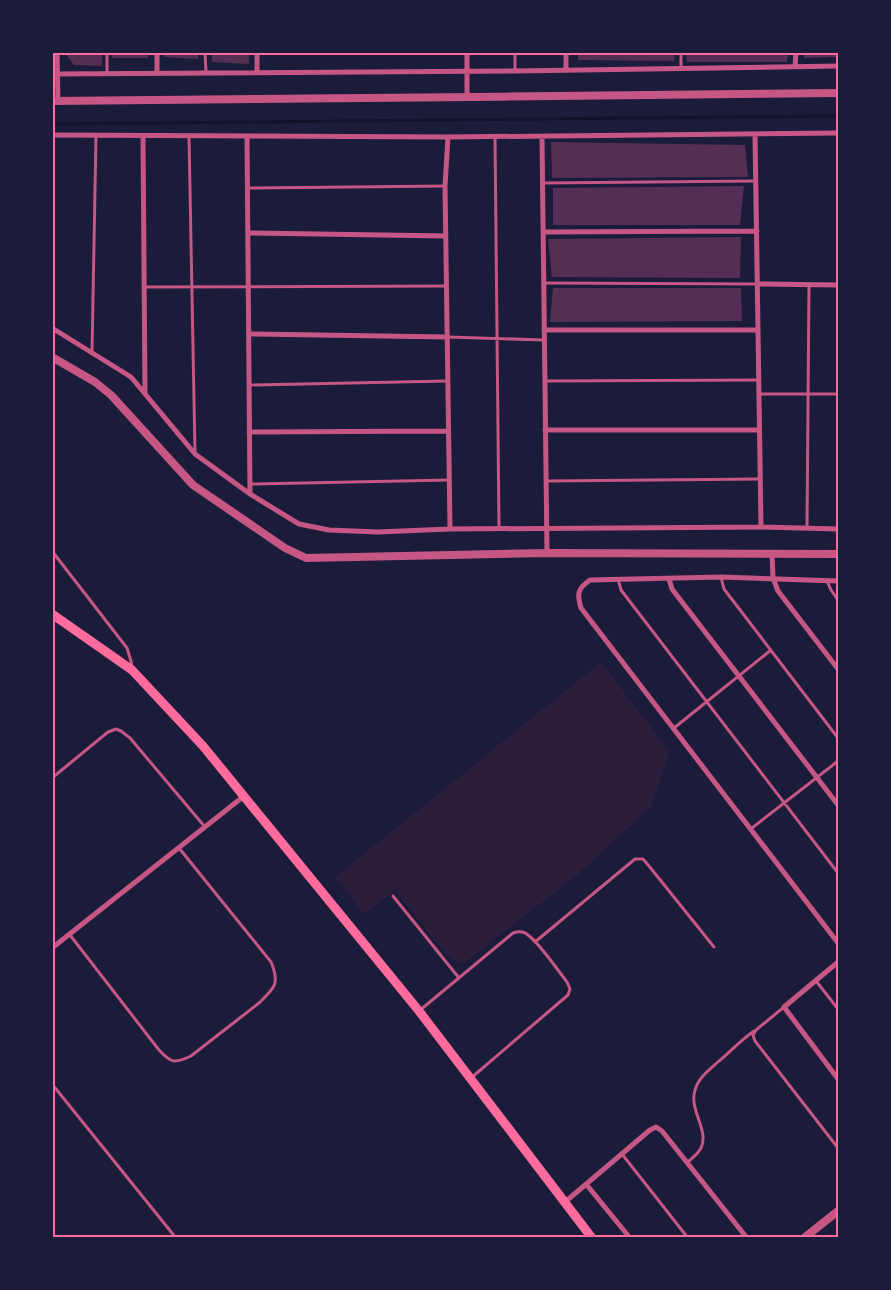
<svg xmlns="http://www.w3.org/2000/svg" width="891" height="1290" viewBox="0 0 891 1290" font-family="'Asap Condensed',sans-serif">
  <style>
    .green { fill: #2a1e3b }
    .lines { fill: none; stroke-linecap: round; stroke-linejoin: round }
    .stream { stroke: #12122b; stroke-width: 3 }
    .building { fill: #542f53 }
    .service { stroke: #c65784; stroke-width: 3 }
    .minor { stroke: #c65784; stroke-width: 5 }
    .tertiary { stroke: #c65784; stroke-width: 8 }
    .secondary { stroke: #ff6b9d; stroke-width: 9 }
    .neatline { fill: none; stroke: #ff6b9d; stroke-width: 2 }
  </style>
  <rect width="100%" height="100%" fill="#1b1b3a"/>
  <path class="green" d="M601,662L670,751L652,806L575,877L463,964L455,961L447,955L395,891L364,914L335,877Z"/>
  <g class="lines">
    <path class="stream" d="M52,124L838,116"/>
  </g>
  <path class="building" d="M64,52H102V66L74,65Z
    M112,52H149L148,58H112Z
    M164,52H198V59L164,57Z
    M212,52H249V64L212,62Z
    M578,52H675L674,61L578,60Z
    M686,52H788L787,62H687Z
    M804,52H838V57L804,58Z
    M551,142L745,145L748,177L552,178Z
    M744,186L740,225H553V188Z
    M741,237L740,278L552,277L548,239Z
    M553,288H741L742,321L550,322Z"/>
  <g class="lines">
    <path class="service" d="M107,52V73
      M205,52L206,72
      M681,52V68
      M515,71V52
      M189,136L195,453
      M495,137L499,529
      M542,183L755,181
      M248,188L445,186
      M544,283L757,284
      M144,287L446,286
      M448,337L544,340
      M92,352L96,136
      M545,381L759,380
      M249,385L447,381
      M759,394H838
      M546,481L760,479
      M250,484L449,480
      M807,528L809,284
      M52,551L127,648L131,661L132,667
      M721,577L724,589L838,738
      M618,579L621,590L838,873
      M827,581L831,590L838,600
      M674,728L771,650
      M52,778L108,732L116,729L121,731L130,738L205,827
      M752,828L838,761
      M393,896L459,978
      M70,935L159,1050C171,1063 174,1064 191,1056L259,1003C275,988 280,983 271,962L179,848
      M535,942L635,859H643L649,866L714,947
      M816,981L838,1009
      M784,1007L756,1030L753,1035L755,1041L838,1148
      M419,1011L513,933C519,931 524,931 528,935C541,945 556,968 567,982L570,989L568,995L471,1078
      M52,1084L176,1238
      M622,1154L688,1238
      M688,1162C692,1158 698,1154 701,1148C709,1131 691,1112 694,1095C696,1079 708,1071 719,1061C731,1051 741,1040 754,1031"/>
    <path class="minor" d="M57,52L58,101
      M157,52V73
      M257,52V72
      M566,52V70
      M795,67L796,52
      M52,74L515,71L838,66
      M467,96V52
      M755,134L761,527
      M52,135L448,137L838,133
      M143,136L145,393
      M247,136L250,494
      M448,137L445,186L450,529
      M542,137L547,553
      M543,232L757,231
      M248,233L446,236
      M757,284L838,285
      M52,328L131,377L195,454L250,494L299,524L329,530L377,532L450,529L761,527L838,529
      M544,330H758
      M249,334L447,337
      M545,430H759
      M249,432L448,431
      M772,553L773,578L778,591L838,669
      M669,579L672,589L838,805
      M838,581L721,577L590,580C577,589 577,594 581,608L838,943
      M52,948L244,796
      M838,962L784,1007L838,1079
      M586,1184L630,1238
      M565,1202L650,1130L656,1127L662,1131L747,1238"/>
    <path class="tertiary" d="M52,101C314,100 576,95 838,93
      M52,357L95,382L111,395L193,485L285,548L306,558L547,553L838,554
      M804,1238L838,1211"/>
    <path class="secondary" d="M52,614L132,670L203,746L419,1011L592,1238"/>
  </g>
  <rect width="891" height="1290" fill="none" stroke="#1b1b3a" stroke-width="108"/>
  <rect x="54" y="54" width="783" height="1182" class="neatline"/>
</svg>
